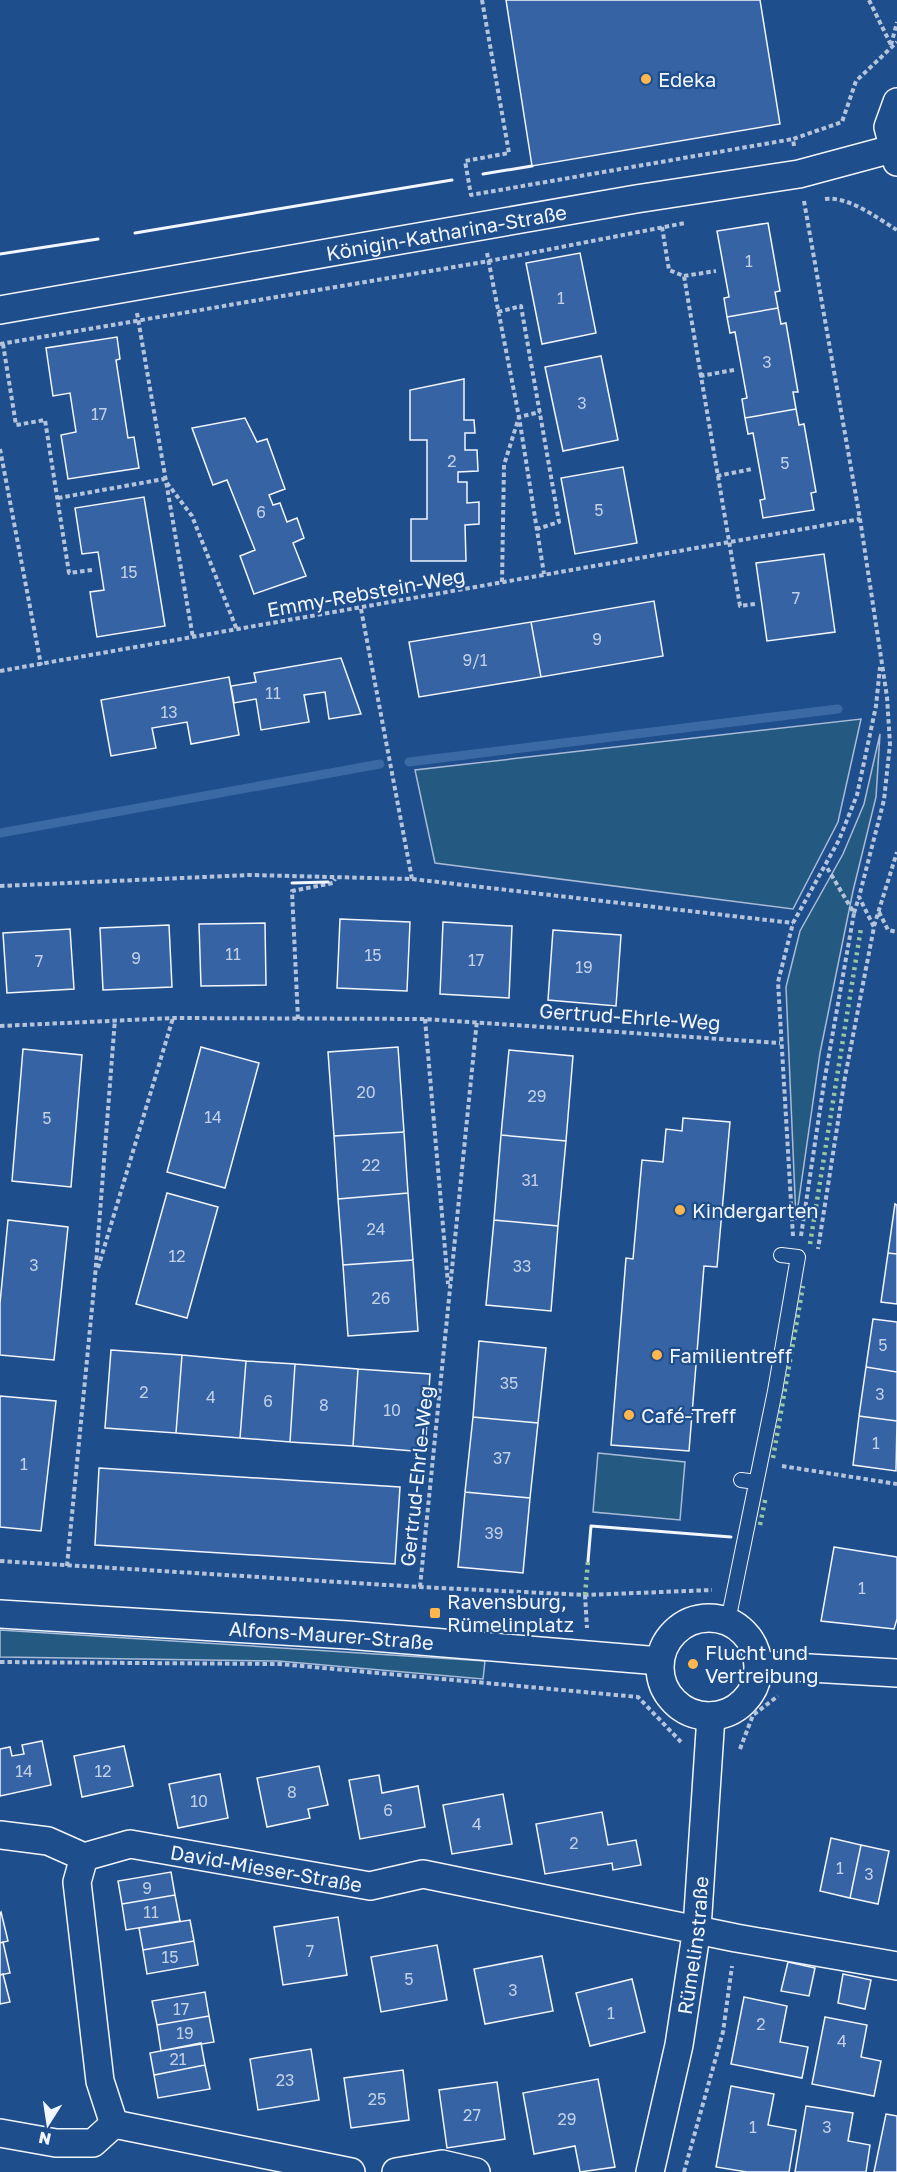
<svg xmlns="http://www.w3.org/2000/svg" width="897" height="2172" viewBox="0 0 897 2172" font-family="'Golos Text',sans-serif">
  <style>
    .green { fill: #245a82; stroke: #a8bbd7; stroke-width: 1.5 }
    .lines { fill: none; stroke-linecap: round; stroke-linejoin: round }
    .stream { stroke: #3b69a3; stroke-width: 9 }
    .building { fill: #3563a3; stroke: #f2f6ff; stroke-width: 1.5 }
    .service-casing { stroke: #f2f6ff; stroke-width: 16 }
    .minor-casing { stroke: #f2f6ff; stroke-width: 30 }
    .path { stroke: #b3c4dc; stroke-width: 4; stroke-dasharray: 4.5 3; stroke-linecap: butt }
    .service { stroke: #1f4e8c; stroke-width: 14 }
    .minor { stroke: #1f4e8c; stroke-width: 27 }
    .hedge { stroke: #97c8a6; stroke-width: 4.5; stroke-dasharray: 3 4.5; stroke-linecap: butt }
    .wall { stroke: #f2f6ff; stroke-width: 3 }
    .poi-dot { fill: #ffb74d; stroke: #1f4e8c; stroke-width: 2 }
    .labels { text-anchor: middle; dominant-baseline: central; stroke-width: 4.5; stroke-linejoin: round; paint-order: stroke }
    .number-label { font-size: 16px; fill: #c3d1e8 }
    .poi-label { font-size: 20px; fill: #f2f6ff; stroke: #1f4e8c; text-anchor: start }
    .street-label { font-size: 20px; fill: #f2f6ff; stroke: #1f4e8c }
  </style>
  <rect width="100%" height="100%" fill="#1f4e8c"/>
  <path class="green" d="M861,719L838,822L793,909L435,863L415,770Z
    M880,734L876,797L853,891L820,1053L796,1220L786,987L800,931L843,854L864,804Z
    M598,1453L685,1462L680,1520L593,1512Z
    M0,1630L485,1661L483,1679L278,1661L0,1657Z"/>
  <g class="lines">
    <path class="stream" d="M409,762L838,709
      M0,833L380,764"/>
  </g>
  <path class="building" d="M506,0H760L780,124L532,166Z
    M768,223L780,291L775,292L778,308L727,317L724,298L729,297L717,231Z
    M580,253L596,333L542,344L526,263Z
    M778,308L781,324L786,323L798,392H793L796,409L745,418L742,399L747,398L735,332L730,333L727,317Z
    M117,337L120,359L116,360L128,438L134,437L139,468L68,479L61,435L76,432L70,393L53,396L46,348Z
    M601,356L618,440L563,451L545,367Z
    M464,379V420H474L475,433H465V450H477L478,471L458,472V482H467V503L479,502V524L465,525L466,561H411V519H427V440H410V390Z
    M796,409L799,425L804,424L816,492L811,493L814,510L763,518L760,500L765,499L753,433L748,434L745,418Z
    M245,418L257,442L267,439L285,489L269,495L273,505L280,503L287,522L297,518L304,538L293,543L306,576L254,594L240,556L255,550L227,480L213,485L192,428Z
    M623,467L637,543L575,554L561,478Z
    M144,497L165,626L97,637L90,592L104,590L98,552L82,554L75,508Z
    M824,554L835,632L767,641L756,563Z
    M654,601L663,656L541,677L531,622Z
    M531,622L541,677L419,697L409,642Z
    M341,658L361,714L329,719L325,692L304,695L309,722L261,730L256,699L234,703L231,686L256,682L254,673Z
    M229,677L239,735L191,744L187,722L152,728L156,748L111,756L101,700Z
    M340,919L410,922L407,991L337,988Z
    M443,922L512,926L509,998L440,994Z
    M265,923L266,985L201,986L199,924Z
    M169,925L172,987L103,990L100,928Z
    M70,929L74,989L7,993L3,933Z
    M553,930L621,935L616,1006L548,1000Z
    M201,1047L259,1063L225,1188L167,1172Z
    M398,1047L404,1132L334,1136L328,1052Z
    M23,1049L82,1055L71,1187L12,1181Z
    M509,1050L573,1056L566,1141L501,1135Z
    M683,1118L730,1122L717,1267L704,1266L689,1451L611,1445L626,1258L633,1259L642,1160L663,1162L666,1129L682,1131Z
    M404,1132L408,1193L338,1199L334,1136Z
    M501,1135L566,1141L558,1226L494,1220Z
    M167,1193L218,1207L187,1318L136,1304Z
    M408,1193L413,1260L343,1265L338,1199Z
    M895,1204L897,1205V1254L888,1253Z
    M8,1220L68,1227L54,1360L0,1355V1303Z
    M494,1220L558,1226L551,1311L486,1305Z
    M888,1253L897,1254V1304L881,1302Z
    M413,1260L418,1331L348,1336L343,1265Z
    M873,1319L897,1322V1372L866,1367Z
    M479,1341L546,1348L538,1423L473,1417Z
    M111,1350L182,1355L176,1433L105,1428Z
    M182,1355L246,1361L240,1438L176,1433Z
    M246,1361L295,1364L290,1442L240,1438Z
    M295,1364L358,1369L353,1446L290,1442Z
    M866,1367L897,1372V1421L859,1416Z
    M358,1369L430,1374L425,1452L353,1446Z
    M0,1396L56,1401L41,1531L0,1527Z
    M859,1416L897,1421L896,1471L853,1465Z
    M473,1417L538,1423L530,1498L465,1492Z
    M99,1468L400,1487L395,1564L95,1545Z
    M465,1492L530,1498L523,1573L458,1567Z
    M834,1547L897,1557V1619L894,1629L821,1621Z
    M42,1741L51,1785L0,1796V1749L10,1747L12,1756L24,1754L22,1745Z
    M124,1746L133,1786L82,1797L74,1756Z
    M319,1766L328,1805L308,1809L310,1818L267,1827L257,1778Z
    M220,1774L228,1818L178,1828L169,1784Z
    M379,1775L382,1793L418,1786L425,1827L360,1839L349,1780Z
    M503,1794L512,1844L452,1854L443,1805Z
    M602,1812L608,1845L636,1840L641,1865L613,1870L612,1863L545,1874L536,1824Z
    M831,1838L861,1845L850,1898L820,1891Z
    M861,1845L889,1851L878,1904L850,1898Z
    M171,1872L175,1895L122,1904L118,1881Z
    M175,1895L180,1921L126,1930L122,1904Z
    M1,1912L8,1941L0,1943V1913Z
    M338,1917L347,1975L283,1985L274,1927Z
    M190,1920L194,1941L143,1950L139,1928Z
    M194,1941L198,1965L147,1974L143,1950Z
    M3,1942L10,1973L0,1975V1943Z
    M437,1945L447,2000L381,2012L371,1957Z
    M542,1956L553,2011L485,2024L474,1969Z
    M788,1962L815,1968L809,1996L781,1991Z
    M3,1974L10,2002L0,2004V1975Z
    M843,1974L871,1980L865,2009L838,2003Z
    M632,1979L645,2032L590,2046L576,1993Z
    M205,1992L209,2016L157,2025L152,2001Z
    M744,1997L787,2006L780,2042L808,2047L802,2078L731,2064Z
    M209,2016L214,2042L161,2051L157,2025Z
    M825,2017L867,2025L861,2057L881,2061L874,2096L812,2084Z
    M201,2043L205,2065L154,2075L150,2053Z
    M311,2049L319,2100L258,2110L250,2059Z
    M205,2065L210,2089L158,2098L154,2075Z
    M403,2070L409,2120L351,2128L344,2078Z
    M598,2079L615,2167L580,2172L575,2146L534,2154L523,2093Z
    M497,2082L505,2139L447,2148L439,2090Z
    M731,2086L774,2094L768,2125L796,2130L789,2172H747L716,2167Z
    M806,2106L853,2113L848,2141L870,2145L866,2172H795Z
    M886,2114L897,2116V2172H874Z"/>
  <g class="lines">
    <g class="service-casing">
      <path id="service" d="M741,1480L756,1482
        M728,1621L775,1391L798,1257L781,1255"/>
    </g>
    <g class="minor-casing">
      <g id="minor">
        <path d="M897,102L888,127L897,162"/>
        <path id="s1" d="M0,310L636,199L799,174L892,149"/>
        <path id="s2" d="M0,1614L348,1635L660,1661"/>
        <circle cx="709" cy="1667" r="49"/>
        <path d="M759,1665L897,1673"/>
        <path id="s3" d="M0,1835L48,1841L84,1857L130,1844L370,1886L423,1874L736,1938L897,1966"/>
        <path d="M84,1857L77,1882L100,2081L114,2124"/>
        <path d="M0,2133L56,2143H93L114,2124L351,2172"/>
        <path d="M396,2172L442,2164L476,2172"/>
        <path id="s4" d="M650,2172L679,2045L697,1928L711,1716"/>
      </g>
    </g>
    <path class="path" d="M482,0L509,153L465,161L471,195L793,139
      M869,0L891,45
      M891,45L897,22
      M794,146L793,139L842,122L856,81L897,42
      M825,199C849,196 877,218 897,230
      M804,201L860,519L887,697L890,744L884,800L859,897L874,927L845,1077L818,1249
      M662,227L669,270L684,276L740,606L755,604
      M487,253L519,417L544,574
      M684,276L716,271
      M498,312L521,306L559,522L537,529
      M137,313L193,638
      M0,344L489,261L685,223
      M3,344L16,425L45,420L69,573L92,570
      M700,376L734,370
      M0,449L41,665
      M717,476L752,469
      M58,498L164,479L192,516L237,630
      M502,582L504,465L519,417L540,412
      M361,609L412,879
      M0,671L860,519
      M0,886L250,875L412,879L793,923
      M879,912L888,930L897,932
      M854,913L859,897
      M874,926L897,852
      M298,1019L292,891L333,883L335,879
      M425,1019L448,1284
      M0,1026L173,1018L425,1019L780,1043
      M793,1236L778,982L793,923L839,840L857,795L876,706L880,667
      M801,1236L824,1083L854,913L826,866
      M98,1268L173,1018
      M782,1466L897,1484
      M0,1561L420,1587L585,1595L712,1590
      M67,1566L95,1277L115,1019
      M420,1587L477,1020
      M585,1595L587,1628
      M0,1662L280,1664L638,1697L681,1742
      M740,1749L753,1715L778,1696
      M684,2172L723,2032L732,1966"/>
    <use href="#service" class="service"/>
    <use href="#minor" class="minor"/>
    <path class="hedge" d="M810,1244L861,928
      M773,1458L803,1286
      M760,1525L766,1496
      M585,1595L588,1561"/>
    <path class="wall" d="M483,174L532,166
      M135,233L452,180
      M0,254L98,239
      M292,883L328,882
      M588,1561L591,1526L731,1537"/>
  </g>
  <g class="poi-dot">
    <circle cx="646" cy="79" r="6"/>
    <circle cx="680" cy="1210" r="6"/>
    <circle cx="657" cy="1355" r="6"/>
    <circle cx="629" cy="1415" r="6"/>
    <rect x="429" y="1607" width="12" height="12" rx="3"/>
    <circle cx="693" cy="1664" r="6"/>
  </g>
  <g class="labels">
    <g class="number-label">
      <text x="749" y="261">1</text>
      <text x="561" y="298">1</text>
      <text x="767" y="362">3</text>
      <text x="582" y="403">3</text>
      <text x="99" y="414">17</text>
      <text x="452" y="461">2</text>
      <text x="785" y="463">5</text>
      <text x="599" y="510">5</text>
      <text x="261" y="512">6</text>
      <text x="129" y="572">15</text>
      <text x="796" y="598">7</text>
      <text x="597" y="639">9</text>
      <text x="475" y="660">9/1</text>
      <text x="273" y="693">11</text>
      <text x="169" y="712">13</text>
      <text x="233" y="954">11</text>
      <text x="373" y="955">15</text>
      <text x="136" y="958">9</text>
      <text x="476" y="960">17</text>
      <text x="39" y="961">7</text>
      <text x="584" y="967">19</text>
      <text x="366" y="1092">20</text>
      <text x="537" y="1096">29</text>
      <text x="213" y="1117">14</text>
      <text x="47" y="1118">5</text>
      <text x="371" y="1165">22</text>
      <text x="530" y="1180">31</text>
      <text x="376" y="1229">24</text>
      <text x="177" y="1256">12</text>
      <text x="34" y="1265">3</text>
      <text x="522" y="1266">33</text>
      <text x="381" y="1298">26</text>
      <text x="883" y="1345">5</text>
      <text x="509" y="1383">35</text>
      <text x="144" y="1392">2</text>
      <text x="880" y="1394">3</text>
      <text x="211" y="1397">4</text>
      <text x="268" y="1401">6</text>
      <text x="324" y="1405">8</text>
      <text x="392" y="1410">10</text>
      <text x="876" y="1443">1</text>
      <text x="502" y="1458">37</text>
      <text x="24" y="1464">1</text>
      <text x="494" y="1533">39</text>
      <text x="862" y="1588">1</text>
      <text x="24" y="1771">14</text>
      <text x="103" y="1771">12</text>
      <text x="292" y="1792">8</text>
      <text x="199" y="1801">10</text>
      <text x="388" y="1810">6</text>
      <text x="477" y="1824">4</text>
      <text x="574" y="1843">2</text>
      <text x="840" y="1868">1</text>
      <text x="869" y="1874">3</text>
      <text x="147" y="1888">9</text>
      <text x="151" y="1912">11</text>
      <text x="310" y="1951">7</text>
      <text x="170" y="1957">15</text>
      <text x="409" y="1979">5</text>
      <text x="513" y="1990">3</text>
      <text x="181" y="2009">17</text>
      <text x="611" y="2013">1</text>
      <text x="761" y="2024">2</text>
      <text x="185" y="2033">19</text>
      <text x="842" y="2041">4</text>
      <text x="178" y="2059">21</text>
      <text x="285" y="2080">23</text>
      <text x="377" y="2099">25</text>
      <text x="472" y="2115">27</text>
      <text x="567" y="2119">29</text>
      <text x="753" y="2127">1</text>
      <text x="827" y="2127">3</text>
    </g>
    <g class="poi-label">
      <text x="658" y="79">Edeka</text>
      <text x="692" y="1210">Kindergarten</text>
      <text x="669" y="1355">Familientreff</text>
      <text x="641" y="1415">Café-Treff</text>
      <text x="447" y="1601">Ravensburg,<tspan x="447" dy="23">Rümelinplatz</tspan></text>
      <text x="705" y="1652">Flucht und<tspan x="705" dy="23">Vertreibung</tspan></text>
    </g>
    <g class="street-label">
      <text stroke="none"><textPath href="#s1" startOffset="453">Königin-Katharina-Straße</textPath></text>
      <text transform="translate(366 592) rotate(-10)">Emmy-Rebstein-Weg</text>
      <text transform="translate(630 1016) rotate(4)">Gertrud-Ehrle-Weg</text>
      <text transform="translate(416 1476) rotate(-84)">Gertrud-Ehrle-Weg</text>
      <text stroke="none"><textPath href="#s2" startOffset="332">Alfons-Maurer-Straße</textPath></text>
      <text stroke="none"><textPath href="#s3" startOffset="274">David-Mieser-Straße</textPath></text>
      <text stroke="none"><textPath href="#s4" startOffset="231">Rümelinstraße</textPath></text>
    </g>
  </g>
  <g transform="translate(48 2124) rotate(192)" stroke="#1f4e8c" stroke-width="4.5" paint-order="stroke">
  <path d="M0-4.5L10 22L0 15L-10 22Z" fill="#f2f6ff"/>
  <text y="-9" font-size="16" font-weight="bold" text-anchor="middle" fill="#f2f6ff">N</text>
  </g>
</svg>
